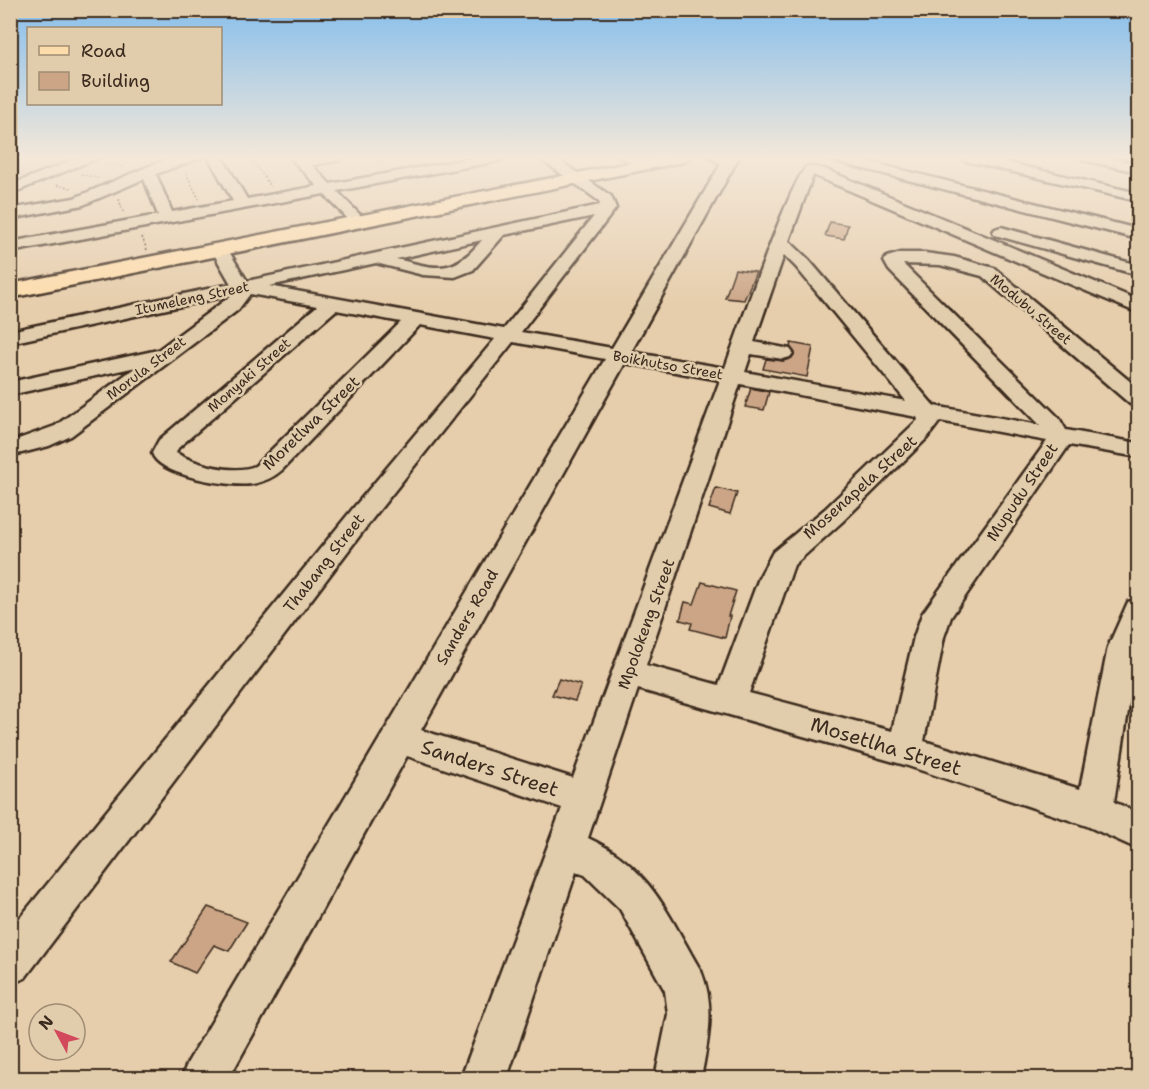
<svg xmlns="http://www.w3.org/2000/svg" width="1149" height="1089" viewBox="0 0 1149 1089" font-family="'Shantell Sans',sans-serif">
  <style>
    .built { fill: #dbbe9d }
    .building { fill: #cba586; stroke: #3b2a1e; stroke-width: 1.5 }
    .lines { fill: none; stroke-linecap: round; stroke-linejoin: round }
    .minor-casing { stroke: #3b2a1e; stroke-width: 5 }
    .major-casing { stroke: #3b2a1e; stroke-width: 5 }
    .path { stroke: #3b2a1e; stroke-width: 1.5; stroke-dasharray: 2 2; stroke-linecap: butt }
    .minor { fill: #e1cdac; fill-rule: evenodd }
    .major { fill: #fddcac; fill-rule: evenodd }
    .labels { text-anchor: middle; dominant-baseline: central; stroke-width: 5; stroke-linejoin: round; paint-order: stroke }
    .far-street-label { font-size: 14px; fill: #3b2a1e; stroke: #e1cdac }
    .street-label { font-size: 16px; fill: #3b2a1e; stroke: #e1cdac }
    .near-street-label { font-size: 20px; fill: #3b2a1e; stroke: #e1cdac }
  </style>
  <rect width="100%" height="100%" fill="#e6cdab"/>
  <filter id="ink" filterUnits="userSpaceOnUse"><feTurbulence type="fractalNoise" baseFrequency=".0167" numOctaves="2"/><feDisplacementMap in="SourceGraphic" scale="12" xChannelSelector="R" yChannelSelector="G"/><feConvolveMatrix kernelMatrix="1 2 1 2 8 2 1 2 1" color-interpolation-filters="sRGB"/></filter>
  <g filter="url(#ink)">
    <path class="built" d="M11,157H69L74,161L11,185Z"/>
    <path class="building" d="M830,222L848,225L844,239L825,236Z
      M735,269L756,272L744,300L725,298Z
      M791,343L813,347L807,377L763,369L766,359L783,361L792,358L795,353L790,347Z
      M751,388L769,392L764,410L745,407Z
      M716,488L737,493L730,514L709,508Z
      M702,582L736,591L728,616H730L725,638L690,629L692,623L680,620L685,602L694,604Z
      M559,679L581,685L575,701L552,695Z
      M208,907L247,922L229,951L214,945L195,973L171,962Z"/>
    <g class="lines">
      <g class="minor-casing">
        <path id="minor" d="M81,157H100L10,194V185Z
          M203,157L156,174L172,212L233,201L208,157H222L247,199L317,186L290,157H343L341,160L312,165L330,184L478,157H506L499,161L337,191L361,216L353,221L348,219L324,194L10,252V242L158,215L144,179L83,205L10,219V209L74,198L166,159Z
          M538,157H554L611,196L616,208L521,332L612,348L725,157H739L631,352L725,368C734,343 794,169 808,166L824,169L1138,300V311L1131,310L813,175L789,241L808,259L934,406L1040,425L889,270L884,261L887,257L901,253H925L954,257L994,268L1138,388V405L1130,404L982,276L940,265L903,264L1059,418L1066,430L1138,443V457L1069,445L951,617L944,637L924,741L1080,789L1108,647L1128,602L1138,599V646L1114,802L1138,813V849L1087,826L905,765L638,689L588,838C650,866 668,915 701,971C716,1007 708,1041 701,1078H655L668,1014L665,991L620,909L585,875L576,872L507,1078H461L562,808L407,756L229,1078H181L188,1062L605,359L513,342L373,518L25,978L10,984V930L355,506L495,339L420,325L282,470C273,478 263,482 252,484C230,487 159,476 152,453L159,440L317,306L250,294L238,310L71,436L49,446L10,456V442L55,426L136,367L10,395V382L158,350L232,295L10,343V331L231,284L211,249L219,244L225,245L247,281L600,205L599,201ZM594,216L504,329L269,286L376,263L423,275L455,277L473,270L504,235ZM482,240C452,276 438,269 396,259ZM784,255L796,267L906,401L745,372L751,354L783,359L790,357L793,353L790,349L754,342ZM336,310L401,322L255,466C233,475 195,464 176,453L178,448ZM625,363L720,380L573,778L421,730ZM740,384L917,417L918,420L825,509L773,552L759,578L719,685L646,665ZM940,421L1047,441L922,614L914,637L892,731L749,693L794,565L843,521L927,438Z
          M620,157H636L641,161L634,165Z
          M828,157H850L1138,229V239L830,160Z
          M959,157H983L1138,193V201L966,161Z
          M1081,157H1106L1138,164V172L1083,160Z
          M1001,227L1138,265V275L995,235L993,232L995,229Z"/>
      </g>
      <g class="major-casing">
        <path id="major" d="M659,157H691L683,162L10,298V284Z
          M709,157H728L729,159L721,164Z"/>
      </g>
      <path class="path" d="M250,157L271,187
        M375,157L383,165
        M104,164L124,167
        M186,173L199,199
        M81,174L98,178
        M57,185L71,188
        M119,199L123,212
        M142,237L147,250"/>
      <use href="#minor" class="minor"/>
      <use href="#major" class="major"/>
    </g>
  </g>
  <linearGradient id="sky" x2="0" y2="1"><stop stop-color="#86beec"/><stop offset="0.51" stop-color="#f4e8d9"/><stop offset="1" stop-color="#f4e8d9" stop-opacity="0"/></linearGradient>
  <rect width="1149" height="309" fill="url(#sky)"/>
  <g class="labels">
    <g class="far-street-label">
      <text transform="translate(192 298) rotate(-12)">Itumeleng Street</text>
      <text transform="translate(1031 309) rotate(40)">Modubu Street</text>
      <text transform="translate(668 365) rotate(10)">Boikhutso Street</text>
      <text transform="translate(146 368) rotate(-37)">Morula Street</text>
      <text transform="translate(249 375) rotate(-41)">Monyaki Street</text>
    </g>
    <g class="street-label">
      <text transform="translate(311 423) rotate(-44)">Moretlwa Street</text>
      <text transform="translate(860 487) rotate(-42)">Mosenapela Street</text>
      <text transform="translate(1022 492) rotate(-56)">Mupudu Street</text>
      <text transform="translate(324 563) rotate(-52)">Thabang Street</text>
      <text transform="translate(467 617) rotate(-60)">Sanders Road</text>
      <text transform="translate(646 624) rotate(-70)">Mpolokeng Street</text>
    </g>
    <g class="near-street-label">
      <text transform="translate(886 746) rotate(17)">Mosetlha Street</text>
      <text transform="translate(490 768) rotate(18)">Sanders Street</text>
    </g>
  </g>
  <rect width="1149" height="1089" fill="none" stroke="#e1cdac" stroke-width="36"/>
  <rect x="18" y="18" width="1113" height="1053" fill="none" stroke="#3b2a1e" stroke-width="2" filter="url(#ink)"/>
  <rect x="27" y="27" width="195" height="78" fill="#e1cdac" stroke="#9f8c73" stroke-width="1.5"/>
  <rect x="39" y="46" width="30" height="9" fill="#fddcac" stroke="#9f8c73" stroke-width="1.5"/>
  <text x="81" y="57" font-size="18" fill="#3b2a1e">Road</text>
  <rect x="39" y="72" width="30" height="18" fill="#cba586" stroke="#9f8c73" stroke-width="1.5"/>
  <text x="81" y="87" font-size="18" fill="#3b2a1e">Building</text>
  <g transform="translate(57 1032) rotate(311)"><circle r="28" fill="#e1cdac" stroke="#9f8c73" stroke-width="1.5"/>
  <path d="M0-4.5L10 22L0 15L-10 22Z" fill="#d1495b"/>
  <text y="-9" font-size="16" font-weight="bold" text-anchor="middle" fill="#3b2a1e">N</text>
  </g>
</svg>
